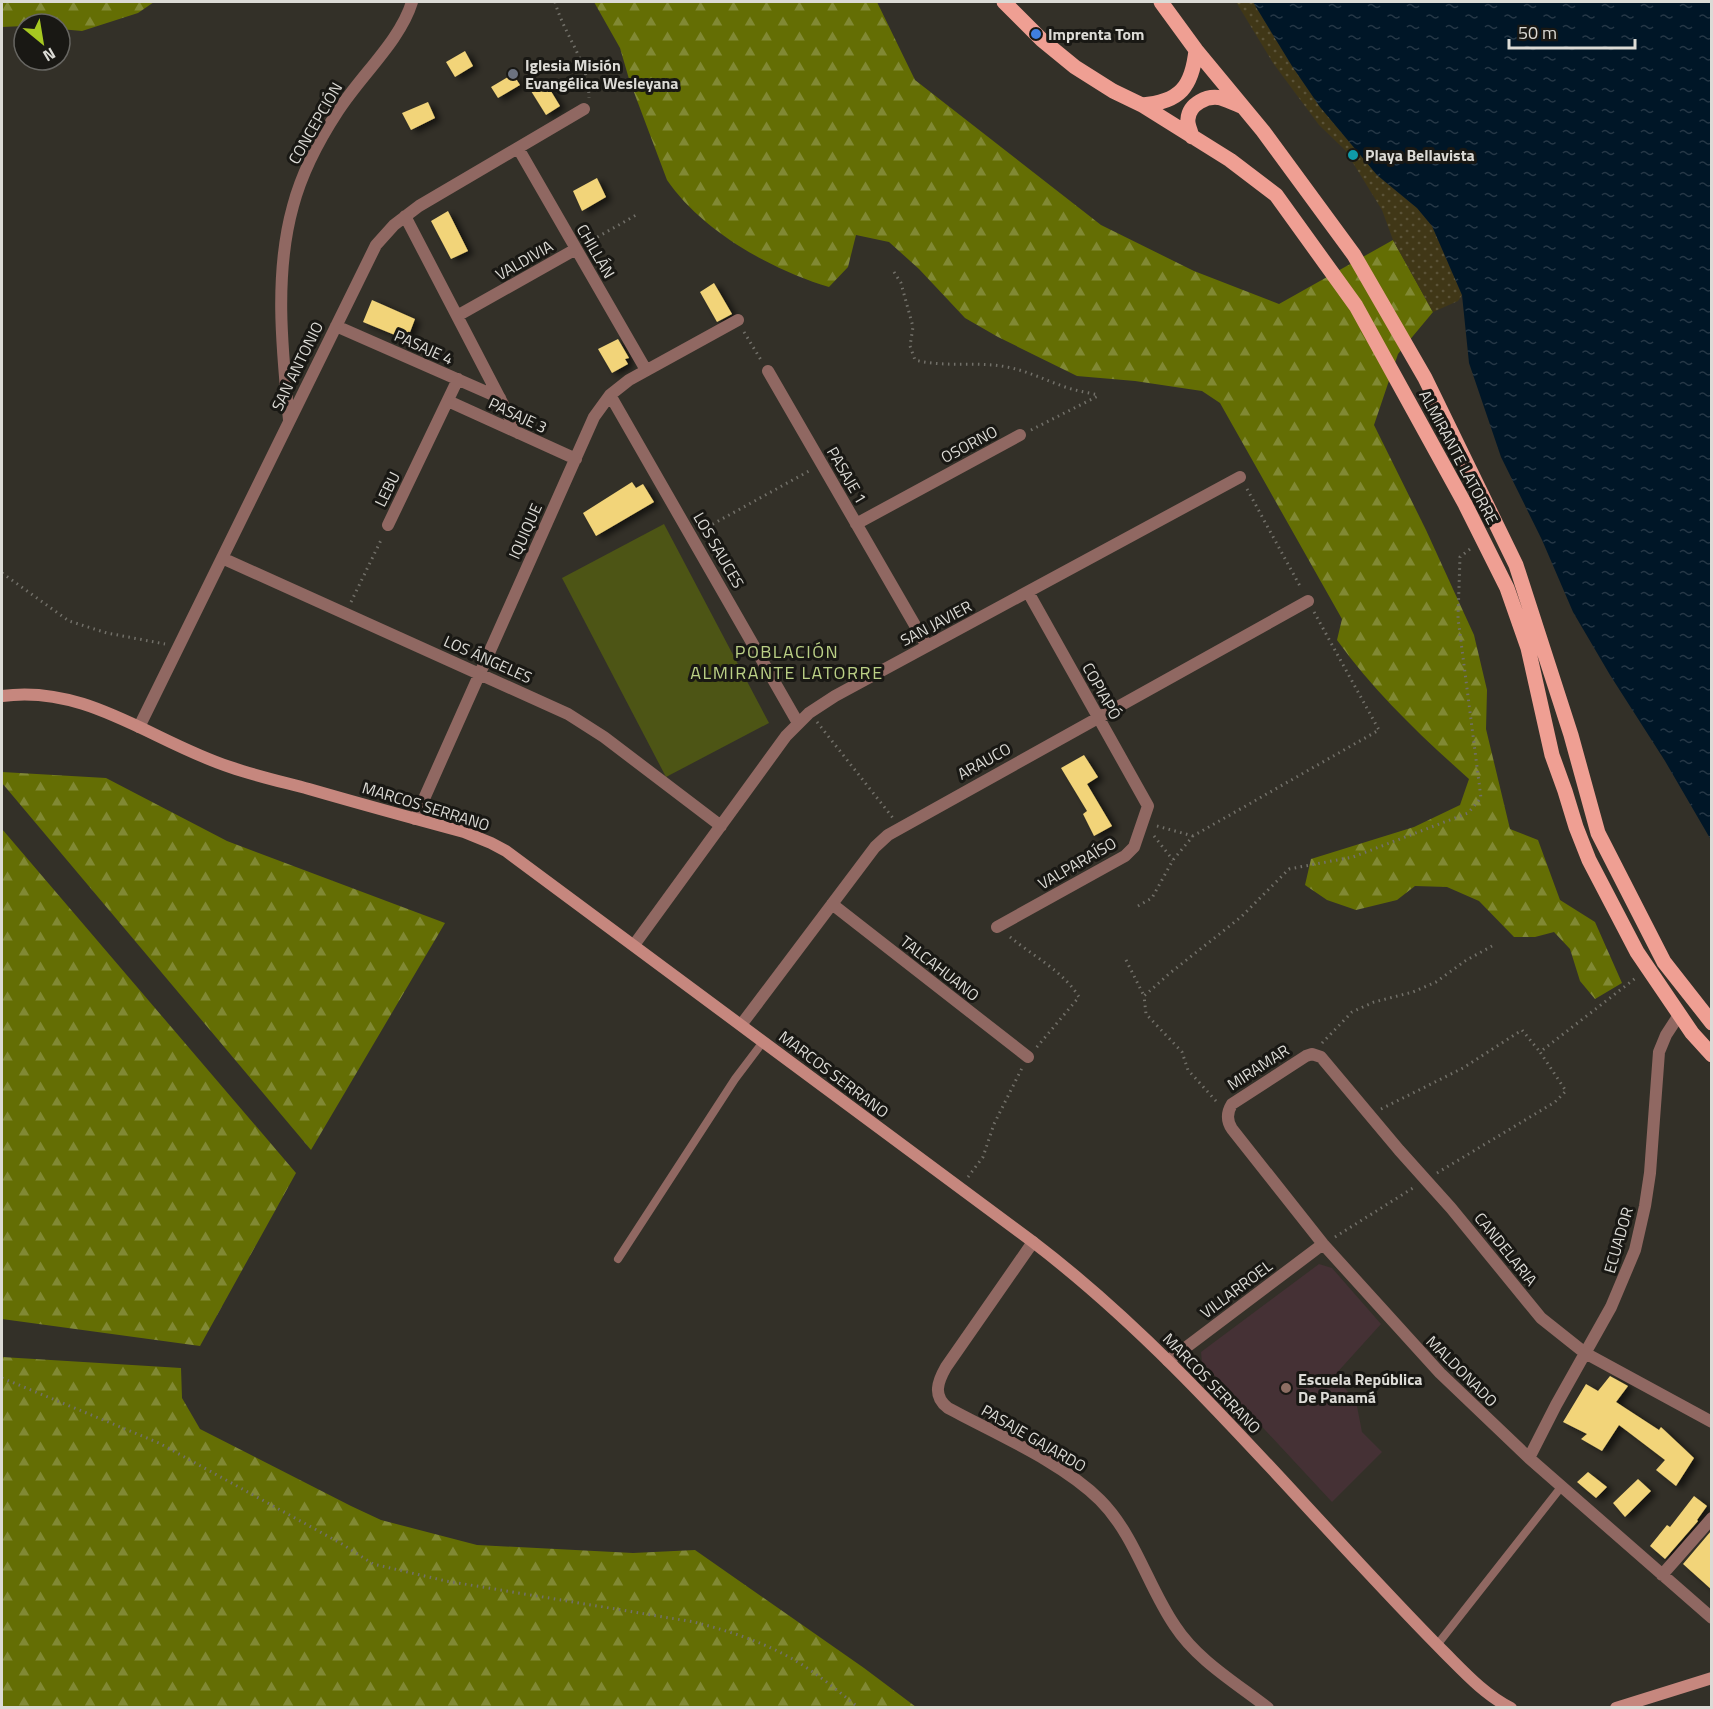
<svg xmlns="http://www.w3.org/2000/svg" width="1713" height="1709" viewBox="0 0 1713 1709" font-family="'Titillium Web',sans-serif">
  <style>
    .education { fill: #453135 }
    .grass { fill: #4d5515 }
    .forest { fill: url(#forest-firs) }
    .sand { fill: url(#sand-dots) }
    .water { fill: url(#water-ripples) }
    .building { fill: #f2d479; filter: url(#shadow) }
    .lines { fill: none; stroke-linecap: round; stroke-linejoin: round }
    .path { stroke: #727069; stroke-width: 3; stroke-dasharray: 1.5 4.5; stroke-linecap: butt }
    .lane { stroke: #906862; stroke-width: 8 }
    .street { stroke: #906862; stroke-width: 12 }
    .secondary { stroke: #c6877e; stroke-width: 12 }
    .primary { stroke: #ef9f93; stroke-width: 15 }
    .shop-dot { fill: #3f7fe0; stroke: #191814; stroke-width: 2 }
    .worship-dot { fill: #6b7280; stroke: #191814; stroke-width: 2 }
    .culture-dot { fill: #0f9aa8; stroke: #191814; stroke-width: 2 }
    .education-dot { fill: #8d6e63; stroke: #191814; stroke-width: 2 }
    .labels { text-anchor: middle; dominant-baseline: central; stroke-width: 6; stroke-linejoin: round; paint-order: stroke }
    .poi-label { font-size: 16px; font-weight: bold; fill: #dcdbd6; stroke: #191814; text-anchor: start }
    .street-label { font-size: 16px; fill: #dcdbd6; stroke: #191814 }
    .neighbourhood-label { font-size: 18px; letter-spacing: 1.5px; fill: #bbd086; stroke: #191814 }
  </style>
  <defs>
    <pattern id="forest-firs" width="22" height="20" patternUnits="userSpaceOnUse" patternTransform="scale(1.5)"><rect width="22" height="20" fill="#646e04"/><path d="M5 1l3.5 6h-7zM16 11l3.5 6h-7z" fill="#818934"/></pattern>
    <pattern id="sand-dots" width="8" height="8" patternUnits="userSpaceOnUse" patternTransform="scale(1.5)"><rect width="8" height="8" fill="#403717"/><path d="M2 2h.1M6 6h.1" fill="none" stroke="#5b5338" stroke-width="1.8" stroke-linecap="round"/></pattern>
    <pattern id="water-ripples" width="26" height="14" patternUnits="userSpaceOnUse" patternTransform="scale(1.5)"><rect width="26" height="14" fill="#001627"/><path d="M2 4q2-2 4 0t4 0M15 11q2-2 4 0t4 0" fill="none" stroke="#253746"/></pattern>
    <filter id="shadow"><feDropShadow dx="5.5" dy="3" stdDeviation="3" flood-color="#0009"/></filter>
  </defs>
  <rect width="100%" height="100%" fill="#333028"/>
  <path class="education" d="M1319,1264L1332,1268L1381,1324L1334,1376L1356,1401L1362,1432L1382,1452L1332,1502L1202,1362L1201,1352Z"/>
  <path class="grass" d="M664,524L769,723L666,777L562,578Z"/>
  <path class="forest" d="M2,2H154L138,13L82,31L60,29V24H24V26L2,27Z
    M594,2H877L915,80L1101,225L1194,271L1279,304L1393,240L1433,312L1398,354L1374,425L1426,530L1474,635L1487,690L1486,729L1510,829L1538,840L1560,900L1595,922L1622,983L1595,999L1580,981L1570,949L1554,932L1535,937H1514L1479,901L1447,887L1415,886L1397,900L1356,910L1327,900L1305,885L1311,859L1414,827L1460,805L1469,779C1421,736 1375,693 1337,640L1342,619L1220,403L1202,391L1135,381L1077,376L998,337L965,318L919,269L889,242L856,235L848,267L829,287C771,270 701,230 667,180L629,79L620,48Z
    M2,772L106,778L227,841L445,923L311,1150L2,783Z
    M2,829L296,1173L200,1346L2,1319Z
    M2,1357L181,1368L182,1398L200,1429L351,1506L381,1520L477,1545L633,1553L695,1550L864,1668L916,1707H2Z"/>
  <path class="sand" d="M1236,2H1253L1292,66L1320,107L1377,175L1417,208L1432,226L1462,295L1458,301L1433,312L1393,240L1382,210L1345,150L1319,125L1273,63Z"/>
  <path class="water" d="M1253,2H1711V840L1665,761L1610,675L1573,612L1542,540L1501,457L1469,363L1462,295L1432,226L1417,208L1377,175L1320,107L1292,66Z"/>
  <path class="building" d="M465,51L473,66L455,77L446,62Z
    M513,74L520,85L498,98L491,87Z
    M546,83L560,106L546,115L531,91Z
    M428,102L435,118L411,130L402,113Z
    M597,178L606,197L582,211L573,191Z
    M448,211L468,251L451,259L431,221Z
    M714,283L732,314L717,322L700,292Z
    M372,300L415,319L407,340L363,322Z
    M618,339L629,358L625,359L628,364L612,373L598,349Z
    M632,482L636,488L643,484L654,502L596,536L583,513Z
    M1084,755L1098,777L1087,784L1112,826L1094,836L1083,814L1087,811L1061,768Z
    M1610,1376L1628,1386L1616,1402L1659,1430L1661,1427L1694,1458L1676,1486L1656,1470L1665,1460L1619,1425L1602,1451L1581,1439L1587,1434L1563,1422L1586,1384L1598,1391Z
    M1588,1472L1607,1487L1596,1498L1577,1482Z
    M1638,1479L1651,1491L1625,1517L1613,1503Z
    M1694,1496L1707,1506L1697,1520L1698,1521L1665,1559L1650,1546L1667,1525L1670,1527Z
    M1711,1531L1712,1532V1590L1683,1564Z"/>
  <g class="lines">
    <path class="path" d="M555,2C564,35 589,62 589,98
      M587,243L638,214
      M894,272L901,283L913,327L910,346L915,360C946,368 976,361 1007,367C1028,371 1047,381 1068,388C1078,391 1089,393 1099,395
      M744,332L761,360
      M1031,430L1098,396
      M1247,489L1301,588
      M702,530L809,471
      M2,573L69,621L107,633L165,644
      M351,602L382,538
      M817,722L893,818
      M1157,826L1193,836
      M1154,836L1173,860
      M1138,906L1152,898L1173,860L1193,836L1379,730L1314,612
      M1010,937C1033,956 1063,971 1079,997L1036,1048
      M1126,960L1144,996
      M1322,1043L1352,1012L1374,1002L1413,992L1436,982L1465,961L1492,946
      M1216,1101L1188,1070L1182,1052L1146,1014L1144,996L1170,973L1241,917L1289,869L1353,857L1468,813L1481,798L1458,618L1460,557L1470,549
      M1381,1109L1463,1068L1522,1030L1540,1052
      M1437,1173L1555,1102L1566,1091L1540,1052L1637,977
      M968,1177L983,1157L994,1124L1022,1068
      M1335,1237L1413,1188
      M2,1378L159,1443L342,1544L373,1564L446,1581L694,1622C733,1632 773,1645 807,1668C825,1680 842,1694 859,1708"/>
    <path class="lane" d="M618,1259L735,1079L763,1042
      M1437,1645L1562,1486"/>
    <path class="street" d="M518,148L646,370
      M405,216L518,433
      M457,316L576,249
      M336,326L500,398
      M768,371L927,646
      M610,395L798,723
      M448,401L576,459
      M289,420C282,349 274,274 293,206C302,172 319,140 338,111C361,75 400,41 412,2
      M856,524L1020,435
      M388,525L458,379
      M222,558L568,714L604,737L721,826
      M139,727L376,245L394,225L419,206L584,109
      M415,819L594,417L610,395L629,380L738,320
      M832,904L1028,1057
      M997,927L1125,856L1134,847L1148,806L1028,592
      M634,945L786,736L809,713L835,696L1240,477
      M741,1025L875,847L888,835L1308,601
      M1033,1242L946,1367C938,1381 932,1396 948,1408C996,1434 1062,1462 1100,1500C1135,1535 1148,1587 1175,1626C1197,1660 1236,1683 1268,1708
      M1168,1361L1323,1244
      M1712,1422L1585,1353L1541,1318L1451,1208L1399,1150L1321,1057L1312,1054L1306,1056L1232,1104C1227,1112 1226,1120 1232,1129L1323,1244L1440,1373L1529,1458L1712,1618
      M1529,1458L1556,1405L1611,1307L1635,1250L1645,1206L1650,1173L1659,1052L1666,1035L1679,1015
      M1662,1575L1712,1518"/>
    <path class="secondary" d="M2,696C87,684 153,742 230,767C256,776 283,782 309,789C361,804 412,818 464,832L491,843L506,851L1033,1242C1155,1335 1255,1452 1360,1564C1388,1594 1416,1624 1445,1653C1465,1673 1485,1695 1511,1708
      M1616,1708L1712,1678"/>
    <path class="primary" d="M1004,2L1042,40L1075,67L1113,91L1142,105L1230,160L1276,195L1356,306L1465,504L1507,588L1528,648L1552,755L1565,791L1576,827L1589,860L1637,952L1692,1033L1712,1055
      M1161,2L1196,50L1263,131L1354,255L1425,378L1516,565L1571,735L1598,833L1664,962L1712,1023
      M1142,105C1180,102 1192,87 1196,50
      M1192,137C1191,131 1187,125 1188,119C1189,104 1207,95 1221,98C1228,100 1236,104 1243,107"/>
  </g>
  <circle class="shop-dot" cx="1036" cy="34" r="6"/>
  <circle class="worship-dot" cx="513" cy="74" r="6"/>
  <circle class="culture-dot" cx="1353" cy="155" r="6"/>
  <circle class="education-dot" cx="1286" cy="1388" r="6"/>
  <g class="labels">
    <g class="poi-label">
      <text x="1048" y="34">Imprenta Tom</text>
      <text x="525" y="65">Iglesia Misión<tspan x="525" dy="18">Evangélica Wesleyana</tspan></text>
      <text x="1365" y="155">Playa Bellavista</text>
      <text x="1298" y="1379">Escuela República<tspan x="1298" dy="18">De Panamá</tspan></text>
    </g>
    <g class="street-label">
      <text transform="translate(315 123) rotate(-60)">CONCEPCIÓN</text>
      <text transform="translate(596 251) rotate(60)">CHILLÁN</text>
      <text transform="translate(524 260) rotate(-30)">VALDIVIA</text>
      <text transform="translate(424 347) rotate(24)">PASAJE 4</text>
      <text transform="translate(297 366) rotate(-64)">SAN ANTONIO</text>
      <text transform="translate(518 415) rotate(25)">PASAJE 3</text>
      <text transform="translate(969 444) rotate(-28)">OSORNO</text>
      <text transform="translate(1459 457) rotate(62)">ALMIRANTE LATORRE</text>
      <text transform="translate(847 475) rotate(60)">PASAJE 1</text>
      <text transform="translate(387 489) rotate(-64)">LEBU</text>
      <text transform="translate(525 531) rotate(-66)">IQUIQUE</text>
      <text transform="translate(719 550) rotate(60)">LOS SAUCES</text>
      <text transform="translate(936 623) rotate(-28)">SAN JAVIER</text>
      <text transform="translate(488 659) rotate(24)">LOS ÁNGELES</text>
      <text transform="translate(1102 691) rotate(61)">COPIAPÓ</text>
      <text transform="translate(984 761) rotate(-29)">ARAUCO</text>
      <text transform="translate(426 806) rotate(17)">MARCOS SERRANO</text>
      <text transform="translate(1077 863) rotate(-30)">VALPARAÍSO</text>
      <text transform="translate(940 968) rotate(38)">TALCAHUANO</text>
      <text transform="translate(1258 1067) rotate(-33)">MIRAMAR</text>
      <text transform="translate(834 1074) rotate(37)">MARCOS SERRANO</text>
      <text transform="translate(1618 1240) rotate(-74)">ECUADOR</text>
      <text transform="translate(1506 1249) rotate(51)">CANDELARIA</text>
      <text transform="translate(1236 1289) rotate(-37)">VILLARROEL</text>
      <text transform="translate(1462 1371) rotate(45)">MALDONADO</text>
      <text transform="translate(1212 1383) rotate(46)">MARCOS SERRANO</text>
      <text transform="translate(1034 1438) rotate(30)">PASAJE GAJARDO</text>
    </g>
    <g class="neighbourhood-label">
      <text x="787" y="651">POBLACIÓN<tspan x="787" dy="21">ALMIRANTE LATORRE</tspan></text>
    </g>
  </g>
  <rect width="1713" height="1709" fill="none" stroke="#dcdbd6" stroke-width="6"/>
  <g transform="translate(42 42) rotate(150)"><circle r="28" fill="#191814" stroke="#676662" stroke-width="1.5"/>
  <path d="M0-4.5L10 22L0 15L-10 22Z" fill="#a6c821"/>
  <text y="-9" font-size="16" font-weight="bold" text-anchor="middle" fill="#dcdbd6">N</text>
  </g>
  <path d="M1509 39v9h126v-9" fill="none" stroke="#dcdbd6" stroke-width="3"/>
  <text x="1518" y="39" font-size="18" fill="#dcdbd6" stroke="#191814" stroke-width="4.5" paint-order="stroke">50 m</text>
</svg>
